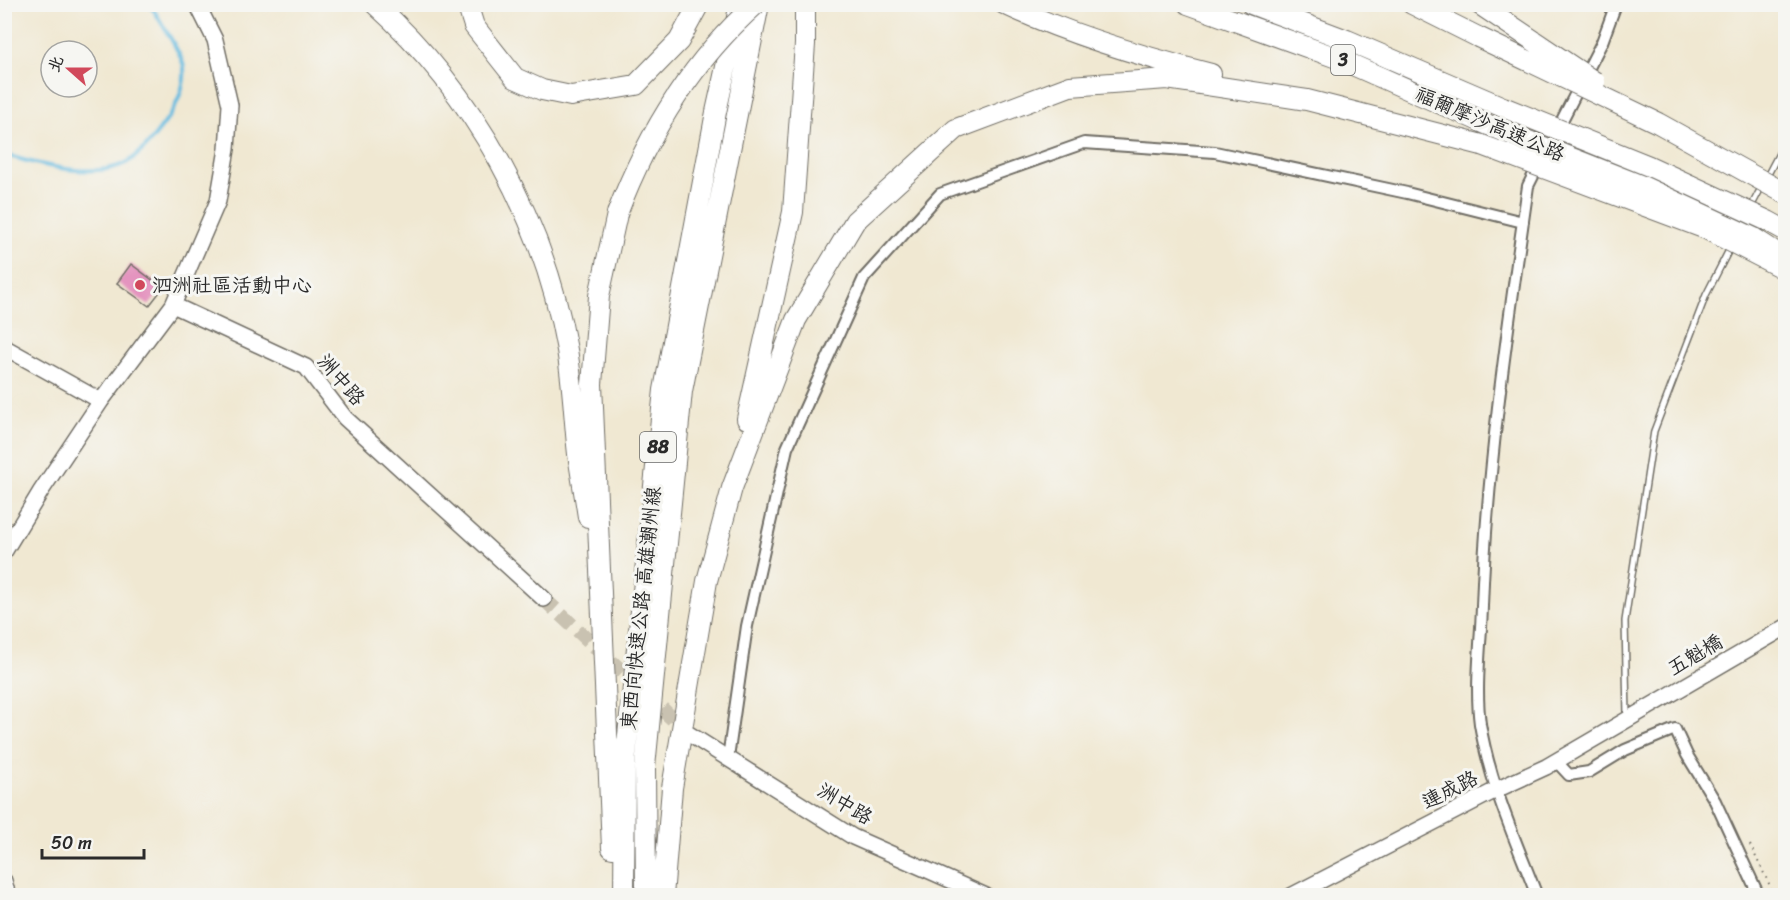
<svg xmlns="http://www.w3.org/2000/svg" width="1790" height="900" viewBox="0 0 1790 900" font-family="Sriracha,'LXGW WenKai TC',sans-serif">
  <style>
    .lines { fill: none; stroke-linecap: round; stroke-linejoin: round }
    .stream { stroke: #63bbe0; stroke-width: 4 }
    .building { fill: #e494bf }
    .secondary-tunnel { stroke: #c9c2b1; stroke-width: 15; stroke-dasharray: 15 8; stroke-linecap: butt }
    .lane-casing { stroke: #706d65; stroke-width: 8 }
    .street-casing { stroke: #706d65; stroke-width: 14 }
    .secondary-casing { stroke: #706d65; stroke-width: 18 }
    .highway-casing { stroke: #706d65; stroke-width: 22 }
    .path { stroke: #706d65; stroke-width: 2; stroke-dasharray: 1.5 4.5; stroke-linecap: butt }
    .lane { stroke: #fff; stroke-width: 5 }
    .street { stroke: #fff; stroke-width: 10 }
    .secondary { stroke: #fff; stroke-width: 15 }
    .highway { stroke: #fff; stroke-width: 20 }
    .highway-bridge-casing { stroke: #706d65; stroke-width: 22; stroke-linecap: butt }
    .highway-bridge { stroke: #fff; stroke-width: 20 }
    .poi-dot { fill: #d1495b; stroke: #f6f6f2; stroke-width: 2 }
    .labels { text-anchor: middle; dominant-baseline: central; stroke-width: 6; stroke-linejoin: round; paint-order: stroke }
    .shield { fill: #f6f6f2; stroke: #686867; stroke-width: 1.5 }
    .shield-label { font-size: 18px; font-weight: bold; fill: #2b2b2b }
    .street-label { font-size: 20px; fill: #2b2b2b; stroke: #f6f6f2 }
    .poi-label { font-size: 20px; fill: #2b2b2b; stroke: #f6f6f2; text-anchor: start }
  </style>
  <rect width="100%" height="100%" fill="#f6f6f2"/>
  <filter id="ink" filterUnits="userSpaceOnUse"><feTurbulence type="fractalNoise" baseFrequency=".0167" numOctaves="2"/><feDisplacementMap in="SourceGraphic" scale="12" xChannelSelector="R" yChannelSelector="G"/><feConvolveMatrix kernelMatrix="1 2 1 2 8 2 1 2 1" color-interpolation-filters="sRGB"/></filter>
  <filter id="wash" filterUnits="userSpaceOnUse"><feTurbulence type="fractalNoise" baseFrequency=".008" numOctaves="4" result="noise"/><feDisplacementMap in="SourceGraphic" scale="24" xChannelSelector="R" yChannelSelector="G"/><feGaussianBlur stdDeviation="1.35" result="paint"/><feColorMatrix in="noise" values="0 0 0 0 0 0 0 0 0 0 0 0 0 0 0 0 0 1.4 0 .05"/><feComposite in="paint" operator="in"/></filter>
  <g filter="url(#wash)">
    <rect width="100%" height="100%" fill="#f0e8d2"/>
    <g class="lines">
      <path class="stream" d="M4,158L9,156C43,166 94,179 126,163C142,154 154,137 164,124C175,109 186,87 184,68C184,57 161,23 155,12L148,4"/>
    </g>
    <g id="blocks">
      <path class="building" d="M131,264L163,288L149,306L117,283Z"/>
    </g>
  </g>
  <g filter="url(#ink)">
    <use href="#blocks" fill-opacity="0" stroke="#706d65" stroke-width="1.5"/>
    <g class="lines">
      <path class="secondary-tunnel" d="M544,599L689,734"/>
      <g class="lane-casing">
        <path id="lane" d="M1766,178L1786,140
          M1751,207L1762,186
          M1627,716L1625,621L1654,431L1706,295L1730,248"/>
      </g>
      <g class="street-casing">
        <path id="street" d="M1556,132L1602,42L1616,4
          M728,758L747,626L787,448L864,278L940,194L1084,143L1215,152L1407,193L1523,222
          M1556,761L1569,775L1589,772L1625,750L1675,729L1687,755L1715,801L1759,896
          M1537,896C1515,839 1490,784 1480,724C1475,686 1481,644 1482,606C1487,465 1508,326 1528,186L1539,164"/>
      </g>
      <g class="secondary-casing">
        <path id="secondary" d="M173,305L306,367L345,418L544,599
          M4,347L101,401
          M4,552L41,491L101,401L173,305L218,201L227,149L230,105L215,40L197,4
          M689,734L853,837L986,896
          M4,881L8,896
          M1291,896L1496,790L1546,767L1786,627"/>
      </g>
      <g class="highway-casing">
        <path id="highway" d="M375,4C474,93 544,219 567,350C573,384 574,419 578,454C581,475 585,496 588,517
          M467,4L474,26L515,78L542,90L571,96L636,85L679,41L699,4
          M1004,4C1070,35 1140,56 1211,74
          M1188,4L1337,58L1493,127
          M1251,4L1347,40L1503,107
          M1412,4L1478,37
          M747,419L793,212L805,44V4
          M612,848L592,384L599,296L617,214
          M624,896L625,764L664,390L716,112L740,4
          M646,896L645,767L682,391L759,4
          M663,896L672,788L707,581L732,488L796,320L855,221L956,129L1070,86L1167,79L1307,100L1482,145"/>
      </g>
      <path class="path" d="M1750,845L1775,896"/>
      <use href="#lane" class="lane"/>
      <use href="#street" class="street"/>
      <use href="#secondary" class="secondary"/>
      <use href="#highway" class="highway"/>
      <g class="highway-bridge-casing">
        <path id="highway-bridge" d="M1479,4L1595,82
          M1478,37L1658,123L1786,194
          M1503,107L1649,166L1768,221L1786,231
          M1493,127L1640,185L1752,237L1780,255
          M1482,145L1706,229L1786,270
          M617,214C647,135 692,61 756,4"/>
      </g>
      <use href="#highway-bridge" class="highway-bridge"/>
    </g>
  </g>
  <circle class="poi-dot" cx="140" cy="285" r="6"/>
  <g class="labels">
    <g class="shield">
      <rect x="1331" y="45" width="24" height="30" rx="4.5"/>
      <rect x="640" y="432" width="36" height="30" rx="4.5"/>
    </g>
    <g class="shield-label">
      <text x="1343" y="60">3</text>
      <text x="658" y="447">88</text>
    </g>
    <g class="street-label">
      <text transform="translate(1490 124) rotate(23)">福爾摩沙高速公路</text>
      <text transform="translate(341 380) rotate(49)">洲中路</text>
      <text transform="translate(641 608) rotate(-84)">東西向快速公路 高雄潮州線</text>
      <text transform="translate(1695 655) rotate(-31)">五魁橋</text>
      <text transform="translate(1450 790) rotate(-27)">連成路</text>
      <text transform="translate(845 804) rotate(31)">洲中路</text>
    </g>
    <g class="poi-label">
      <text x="152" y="285">泗洲社區活動中心</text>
    </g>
  </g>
  <rect width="1790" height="900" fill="none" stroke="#f6f6f2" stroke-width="24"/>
  <g transform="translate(69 69) rotate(291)"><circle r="28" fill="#f6f6f2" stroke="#a5a5a2" stroke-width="1.5"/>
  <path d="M0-4.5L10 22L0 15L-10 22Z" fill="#d1495b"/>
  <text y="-9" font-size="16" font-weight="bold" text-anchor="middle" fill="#2b2b2b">北</text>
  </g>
  <path d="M42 849v9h102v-9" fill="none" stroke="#2b2b2b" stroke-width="3"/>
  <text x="51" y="849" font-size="18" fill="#2b2b2b" stroke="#f6f6f2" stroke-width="4.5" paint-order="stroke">50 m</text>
</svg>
